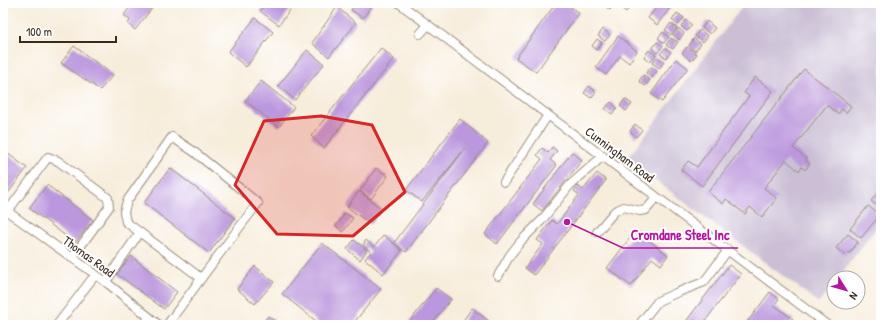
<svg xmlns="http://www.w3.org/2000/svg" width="884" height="328" viewBox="0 0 884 328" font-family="'Patrick Hand',sans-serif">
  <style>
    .industrial { fill: #cbbfd5 }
    .building { fill: #bb97dd }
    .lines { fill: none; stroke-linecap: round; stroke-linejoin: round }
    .minor-casing { stroke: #998c7c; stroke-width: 10 }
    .minor { stroke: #fff; stroke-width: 8 }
    .marked { fill: #d62828; fill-opacity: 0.2; stroke: #d62828; stroke-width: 3; stroke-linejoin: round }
    .labels { text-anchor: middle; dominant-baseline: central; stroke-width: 4; stroke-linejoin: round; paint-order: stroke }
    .street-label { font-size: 13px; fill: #3b2a1e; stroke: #fff }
    .leader { fill: none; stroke: #b5179e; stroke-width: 1.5 }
    .callout-dot { fill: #b5179e; stroke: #fff; stroke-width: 1.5 }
    .callout-label { font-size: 14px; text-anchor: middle; font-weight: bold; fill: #b5179e; stroke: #fff; stroke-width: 4; stroke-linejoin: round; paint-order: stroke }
  </style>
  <rect width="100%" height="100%" fill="#fff"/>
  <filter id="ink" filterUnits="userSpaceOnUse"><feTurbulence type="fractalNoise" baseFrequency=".025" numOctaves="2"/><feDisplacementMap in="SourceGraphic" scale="8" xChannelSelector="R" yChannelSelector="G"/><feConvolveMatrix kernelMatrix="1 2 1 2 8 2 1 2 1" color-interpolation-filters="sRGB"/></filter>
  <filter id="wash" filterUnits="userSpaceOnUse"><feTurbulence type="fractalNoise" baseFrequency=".012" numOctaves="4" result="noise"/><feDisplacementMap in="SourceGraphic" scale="16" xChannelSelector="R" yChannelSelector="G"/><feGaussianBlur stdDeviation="0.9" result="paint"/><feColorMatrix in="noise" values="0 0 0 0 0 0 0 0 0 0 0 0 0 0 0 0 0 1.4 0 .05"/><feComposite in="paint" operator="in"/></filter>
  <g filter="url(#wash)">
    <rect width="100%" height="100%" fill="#f7eddb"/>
    <path class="industrial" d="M745,3H881V221L838,278H834V283L819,303L627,159Z"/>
    <g id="blocks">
      <path class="building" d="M133,3H156L135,30L128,24L130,20L124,15Z
        M266,3H295L279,25L260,11Z
        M356,3H374L363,18L351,10Z
        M556,3H565L579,13L536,72L516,58Z
        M605,3H616L610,10L603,5Z
        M623,3L630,7L626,12L620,7Z
        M660,3H674L657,25L648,18Z
        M337,7L356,23L329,57L312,43Z
        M677,13L684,18L678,25L672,20Z
        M255,18L273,32L246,67L228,52Z
        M686,20L692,25L687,31L681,26Z
        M707,21L715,28L710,34L702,28Z
        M671,23L677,28L671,35L665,30Z
        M678,28L684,33L679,40L673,35Z
        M603,29L610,35L605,41L598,36Z
        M700,30L708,36L703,42L695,36Z
        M663,32L669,37L664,43L658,38Z
        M618,36L637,51L629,63L620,56L606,75L596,67Z
        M671,38L678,42L673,49L666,45Z
        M694,38L701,44L695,51L689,46Z
        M597,39L602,43L597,50L592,46Z
        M657,42L663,46L657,53L652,49Z
        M74,46L113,75L100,90L61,63Z
        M687,47L697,54L691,61L682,53Z
        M381,48L394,59L324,148L311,136Z
        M665,48L671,52L666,58L660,54Z
        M307,50L324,64L295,100L278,86Z
        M649,50L656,55L650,62L644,57Z
        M657,57L664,62L659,68L652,63Z
        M676,59L688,68L662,102L651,94Z
        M651,67L657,71L652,78L646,73Z
        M804,69L851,106L846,113L842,109L838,114L827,105L793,148L807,159L806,161L810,164L805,170L802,167L799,171L786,160L764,188L777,198L762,217L750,207L745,214L726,199L723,204L708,192Z
        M643,75L650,80L645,86L639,81Z
        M755,77L773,91L702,186L681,170L688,161L697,167L749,96L744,93Z
        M261,81L294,107L279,127L245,101Z
        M589,86L596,92L591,98L584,93Z
        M625,99L632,104L626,111L620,106Z
        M611,102L617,108L612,114L605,109Z
        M460,119L488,143L406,252L394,243L466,147L422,202L406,190Z
        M635,124L642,130L636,137L630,131Z
        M552,147L557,151L550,160L557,165L497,244L485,234L542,159L537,155L542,148L548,153Z
        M3,150L27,168L9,192L3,188Z
        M572,152L582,160L542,211L533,204Z
        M170,168L235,218L209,253L144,203Z
        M376,168L388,176L371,199L360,191Z
        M597,173L606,180L534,275L525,268L543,244L537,240L552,220L557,224L579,195L574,191L578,186L583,190Z
        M47,185L93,220L75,243L29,208Z
        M881,189V203L878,207L871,201Z
        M359,191L382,209L370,224L347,207Z
        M868,206L880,215L861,238L850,229Z
        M345,213L353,218L343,232L336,226Z
        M636,230L668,255L661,265L652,258L631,286L607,268Z
        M848,234L858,242L850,253L848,252L845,255L836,248Z
        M384,235L402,251L383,274L365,259L371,252L363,245L366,240L374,247Z
        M354,240L367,250L360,260L347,249Z
        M322,243L381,289L352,325H339L335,322L333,325H321L282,294Z
        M131,256L177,292L164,309L117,274Z
        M729,265L741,274L702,325L695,320L691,324L687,320Z
        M255,266L274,282L255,304L237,289Z
        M436,288L451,299L431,325H407Z
        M770,292L779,299L774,305L793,319L789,325H745Z
        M472,308L490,322L488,325H460Z
        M268,316L280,325H261Z"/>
    </g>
  </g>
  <g filter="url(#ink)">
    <use href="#blocks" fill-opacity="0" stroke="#998c7c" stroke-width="1"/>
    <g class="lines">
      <g class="minor-casing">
        <path id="minor" d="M399,3L827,325
          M420,34L428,25
          M504,182L548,115
          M4,209L106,282L159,325
          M7,212L48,157L58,161L108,198L109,207L72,258
          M597,232L615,211L624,207L640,211L646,210L657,197
          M498,276L510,255L521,241L542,220L570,185L603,156
          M106,282L117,265L140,232
          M57,325L95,275
          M144,325L149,317
          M167,325C197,284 227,243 258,203L193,151L172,137L127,201L124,212L126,222L201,278
          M639,325L658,301L676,293L704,282L728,250"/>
      </g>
      <use href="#minor" class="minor"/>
    </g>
  </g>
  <path class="marked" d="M321,116L372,125L405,192L353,236L277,234L235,185L264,121Z"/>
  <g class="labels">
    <g class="street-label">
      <text transform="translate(620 154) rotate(37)">Cunningham Road</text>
      <text transform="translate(89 256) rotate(36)">Thomas Road</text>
    </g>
  </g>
  <path class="leader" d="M567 222L623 248H738"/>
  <circle class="callout-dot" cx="567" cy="222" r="4"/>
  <g class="callout-label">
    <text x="680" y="240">Cromdane Steel Inc</text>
  </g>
  <rect width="884" height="328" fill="none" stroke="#fff" stroke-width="16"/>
  <g transform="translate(846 290) rotate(127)"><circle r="19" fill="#ffffff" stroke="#b1aaa5"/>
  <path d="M0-3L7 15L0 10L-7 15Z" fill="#b5179e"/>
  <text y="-6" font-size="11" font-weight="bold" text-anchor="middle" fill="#3b2a1e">N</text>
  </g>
  <path d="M20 36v6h96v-6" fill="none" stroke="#3b2a1e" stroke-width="2"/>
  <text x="26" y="36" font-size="12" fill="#3b2a1e" stroke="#ffffff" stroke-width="3" paint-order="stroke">100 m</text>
</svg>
